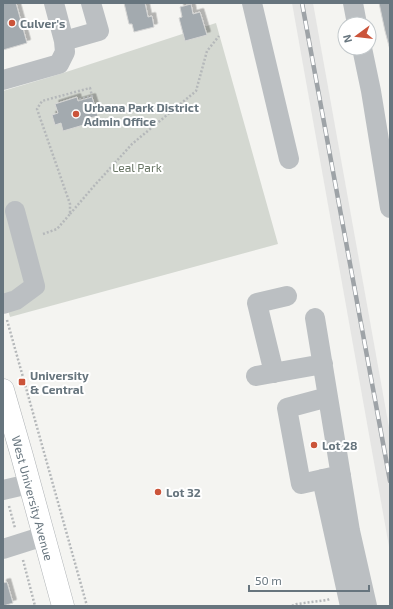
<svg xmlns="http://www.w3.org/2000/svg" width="393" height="609" viewBox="0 0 393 609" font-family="'Exo 2',sans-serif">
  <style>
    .built { fill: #e5e5e4 }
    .green { fill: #d4d8d1 }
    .building { fill: #a3aaaf; stroke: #d5d5d4; filter: url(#shadow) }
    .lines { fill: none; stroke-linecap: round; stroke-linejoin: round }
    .major-casing { stroke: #afb3b6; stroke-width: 23 }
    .path { stroke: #b5b8ba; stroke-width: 2.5; stroke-dasharray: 2 2; stroke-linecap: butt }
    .minor { stroke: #bbbfc2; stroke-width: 20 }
    .major { stroke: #fff; stroke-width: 22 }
    .rail-casing { stroke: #9ea3a7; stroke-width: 4.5 }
    .rail { stroke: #fff; stroke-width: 3; stroke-dasharray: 9; stroke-linecap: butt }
    .poi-dot { fill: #cb543a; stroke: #fff; stroke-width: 1.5 }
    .labels { text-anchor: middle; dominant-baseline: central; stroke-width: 4; stroke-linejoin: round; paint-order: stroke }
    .poi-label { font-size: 12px; font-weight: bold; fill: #67757e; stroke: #fff; text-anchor: start }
    .park-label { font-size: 12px; fill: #697665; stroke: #fff }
    .street-label { font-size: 12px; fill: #67757e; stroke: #fff }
  </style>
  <defs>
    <filter id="shadow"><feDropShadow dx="3.5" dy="-3.5" stdDeviation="0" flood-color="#0004"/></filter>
  </defs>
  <rect width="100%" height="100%" fill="#f4f4f1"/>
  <path class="built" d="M292,3H313L390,433V552Z"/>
  <path class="green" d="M216,23L278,244L10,317L3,293V91L60,74Z"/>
  <path class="building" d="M3,3H16L27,43L3,50Z
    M124,3H145L148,17L152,16L154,27L134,32L132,24H129Z
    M379,3H390V50L385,31Z
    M191,4L193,14L200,12L207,35L185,41L179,18L182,17L180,7Z
    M77,97L78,101L92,97L98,116L85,119L87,124L63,131L61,123L55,125L52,115L58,113L55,104Z
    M7,582L13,603L3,606V583Z"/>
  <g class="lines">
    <g class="major-casing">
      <path id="major" d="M3,390L22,456L63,606"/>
    </g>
    <path class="path" d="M70,214L94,186L132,144L196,91L207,51L219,36
      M43,234L57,229L70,214V204L37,109L42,101L90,88L92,96L78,100
      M7,320L87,606
      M9,506L15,528
      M23,560L35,606
      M292,606L297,604L327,600L330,599"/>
    <path class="minor" d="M54,3L64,41
      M252,3L289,159
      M353,3L357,24
      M362,48L371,91L390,208
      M3,80L59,64L65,52L64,41L99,31L91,3
      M3,304L16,300L35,286L15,211
      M315,318L350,531L367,606
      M274,373L257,303L287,296
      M256,376L323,364
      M328,397L287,408L301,484L341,475
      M322,479L350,606
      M3,490L29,484
      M3,549L44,536"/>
    <use href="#major" class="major"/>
    <g class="rail-casing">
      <path id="rail" d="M302,3L390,481"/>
    </g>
    <use href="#rail" class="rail"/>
  </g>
  <g class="poi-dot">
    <circle cx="12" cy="23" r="4"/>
    <circle cx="76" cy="114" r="4"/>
    <rect x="18" y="378" width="8" height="8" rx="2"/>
    <circle cx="314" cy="445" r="4"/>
    <circle cx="158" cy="492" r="4"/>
  </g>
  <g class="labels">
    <g class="poi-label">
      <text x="20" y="23">Culver's</text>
      <text x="84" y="107">Urbana Park District<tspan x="84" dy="14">Admin Office</tspan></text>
      <text x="30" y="375">University<tspan x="30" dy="14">&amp; Central</tspan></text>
      <text x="322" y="445">Lot 28</text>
      <text x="166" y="492">Lot 32</text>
    </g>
    <g class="park-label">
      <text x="137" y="167">Leal Park</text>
    </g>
    <g class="street-label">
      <text transform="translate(33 498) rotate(75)">West University Avenue</text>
    </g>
  </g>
  <rect width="393" height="609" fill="none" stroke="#67757e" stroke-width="8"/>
  <g transform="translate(357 36) rotate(255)"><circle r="19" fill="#ffffff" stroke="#c2c8cb"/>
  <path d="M0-3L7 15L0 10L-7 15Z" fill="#cb543a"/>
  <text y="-6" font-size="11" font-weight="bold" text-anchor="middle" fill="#67757e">N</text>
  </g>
  <path d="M249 585v6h120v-6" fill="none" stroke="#67757e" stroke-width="2"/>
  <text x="255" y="585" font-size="12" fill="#67757e" stroke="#ffffff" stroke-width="3" paint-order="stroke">50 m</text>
</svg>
